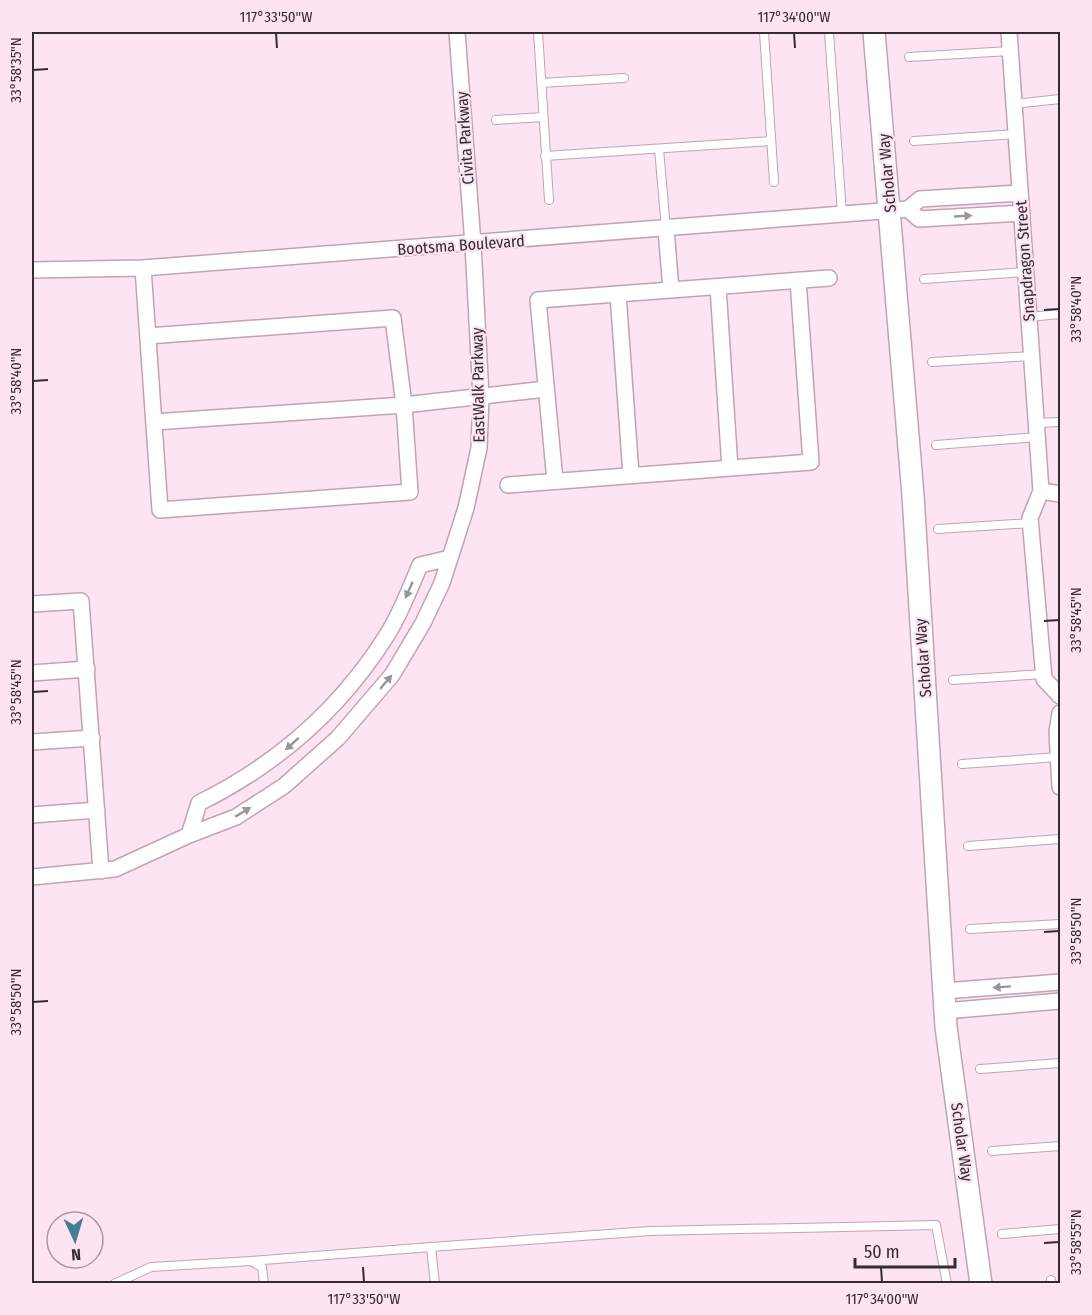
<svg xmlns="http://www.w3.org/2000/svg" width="1092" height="1315" viewBox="0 0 1092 1315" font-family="'Fira Sans Condensed',sans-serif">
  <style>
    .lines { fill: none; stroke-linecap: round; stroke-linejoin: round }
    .lane-casing { stroke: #c0a4b4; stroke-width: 10 }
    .street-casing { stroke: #c0a4b4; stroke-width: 18 }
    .secondary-casing { stroke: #c0a4b4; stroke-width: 24 }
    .lane { stroke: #fff; stroke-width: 8 }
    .street { stroke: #fff; stroke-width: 15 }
    .secondary { stroke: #fff; stroke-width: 21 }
    .oneway { fill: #9a9598 }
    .ticks { fill: none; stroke: #362b32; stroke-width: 2 }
    .labels { text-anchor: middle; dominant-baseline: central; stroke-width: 4.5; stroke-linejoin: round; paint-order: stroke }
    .street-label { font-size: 16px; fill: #362b32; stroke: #fce4f2 }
    .neatline { fill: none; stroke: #362b32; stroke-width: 2 }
    .ticks-label { font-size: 15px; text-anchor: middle; fill: #362b32 }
  </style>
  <rect width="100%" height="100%" fill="#fce4f2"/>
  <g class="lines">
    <g class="lane-casing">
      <path id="lane" d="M538,32L549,200
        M764,32L774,182
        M829,32L842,214
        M909,57L1010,51
        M541,83L624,78
        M1014,104L1060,99
        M496,120L543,117
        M914,141L1016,134
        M659,149L666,229
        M545,156L771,141
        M924,279L1026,272
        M1029,317L1060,314
        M932,362L1032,356
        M1036,423L1060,422
        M936,445L1037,437
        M938,529L1031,523
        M953,680L1044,674
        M962,764L1058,757
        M968,846L1060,839
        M970,929L1060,924
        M980,1069L1060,1063
        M992,1151L1060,1146
        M1002,1234L1060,1229
        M431,1247L650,1231L936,1225L947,1284
        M251,1261L431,1247L435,1284
        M1051,1280L1052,1284
        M114,1284L151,1267L251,1261L262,1267L264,1284"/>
    </g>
    <g class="street-casing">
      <path id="street" d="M1009,32L1041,491L1030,518L1044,679L1060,696
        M908,209L919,219L1022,213
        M666,229L671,290
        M143,268L160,510L410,492L404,405L393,318L148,336
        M32,270L143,268L908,209L920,199L1020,193
        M718,287L730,468
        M618,294L631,475
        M154,422L404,405L546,389
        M555,481L538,300L829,278
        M508,485L811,462L798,280
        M1041,491L1060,494
        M32,604L81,601L101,871
        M32,673L87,669
        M1060,713L1057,732L1060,787
        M32,742L92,738
        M32,815L97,810
        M189,835L199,803C278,764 340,710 387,635C401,613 410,588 420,565L450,558
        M32,877L115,869L189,835L236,817L284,786L338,738L392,675L423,623L442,583L466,508L479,448L481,397L473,244L457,32
        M944,991L1060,982
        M945,1011L1060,1001"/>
    </g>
    <g class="secondary-casing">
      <path id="secondary" d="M874,32L913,495L946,1027L981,1284"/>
    </g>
    <use href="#lane" class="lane"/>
    <use href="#street" class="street"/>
    <use href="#secondary" class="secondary"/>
  </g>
  <defs><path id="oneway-solid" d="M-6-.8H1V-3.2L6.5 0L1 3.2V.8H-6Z" transform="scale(1.5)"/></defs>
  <g class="oneway">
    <use href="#oneway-solid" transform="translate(963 216) rotate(-3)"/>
    <use href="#oneway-solid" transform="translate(409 590) rotate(114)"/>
    <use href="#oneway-solid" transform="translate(386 682) rotate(-50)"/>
    <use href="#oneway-solid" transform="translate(292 744) rotate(138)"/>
    <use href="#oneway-solid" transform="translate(243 812) rotate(-31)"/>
    <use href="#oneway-solid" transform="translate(1002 987) rotate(176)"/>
  </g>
  <path class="ticks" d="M276,33L277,48M794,33L795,48M33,70L48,69M1044,310L1059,309M33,381L48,380M1044,621L1059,620M33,692L48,691M1044,932L1059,931M33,1002L48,1001M1044,1243L1059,1242M363,1267L364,1282M881,1267L882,1282"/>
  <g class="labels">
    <g class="street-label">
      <text transform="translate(465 138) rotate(-94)">Civita Parkway</text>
      <text transform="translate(887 173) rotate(-95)">Scholar Way</text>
      <text transform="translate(461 245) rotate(-4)">Bootsma Boulevard</text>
      <text transform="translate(1025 261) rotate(-94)">Snapdragon Street</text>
      <text transform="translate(478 385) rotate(-91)">EastWalk Parkway</text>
      <text transform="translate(923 658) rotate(-94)">Scholar Way</text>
      <text transform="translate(962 1142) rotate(82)">Scholar Way</text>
    </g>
  </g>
  <rect width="1092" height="1315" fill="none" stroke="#fce4f2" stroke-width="66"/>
  <g transform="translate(75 1240) rotate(176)"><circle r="28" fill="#fce4f2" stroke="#ad9aa5" stroke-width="1.5"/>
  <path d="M0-4.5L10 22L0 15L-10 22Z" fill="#427e95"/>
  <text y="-9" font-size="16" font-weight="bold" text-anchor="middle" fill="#362b32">N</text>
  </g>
  <path d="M855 1258v9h100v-9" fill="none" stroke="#362b32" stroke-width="3"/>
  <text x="864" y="1258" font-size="18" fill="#362b32" stroke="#fce4f2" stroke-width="4.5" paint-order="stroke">50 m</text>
  <rect x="33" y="33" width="1026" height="1249" class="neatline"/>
  <g class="ticks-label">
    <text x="276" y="22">117°33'50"W</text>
    <text x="794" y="22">117°34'00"W</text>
    <text transform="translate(16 70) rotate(-90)" y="5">33°58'35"N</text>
    <text transform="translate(1076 309) rotate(-90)" y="5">33°58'40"N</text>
    <text transform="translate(16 381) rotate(-90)" y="5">33°58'40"N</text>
    <text transform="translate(1076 620) rotate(-90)" y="5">33°58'45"N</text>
    <text transform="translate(16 692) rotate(-90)" y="5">33°58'45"N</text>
    <text transform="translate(1076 931) rotate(-90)" y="5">33°58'50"N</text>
    <text transform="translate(16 1002) rotate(-90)" y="5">33°58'50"N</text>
    <text transform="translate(1076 1242) rotate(-90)" y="5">33°58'55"N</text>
    <text x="364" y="1304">117°33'50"W</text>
    <text x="882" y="1304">117°34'00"W</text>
  </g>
</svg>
